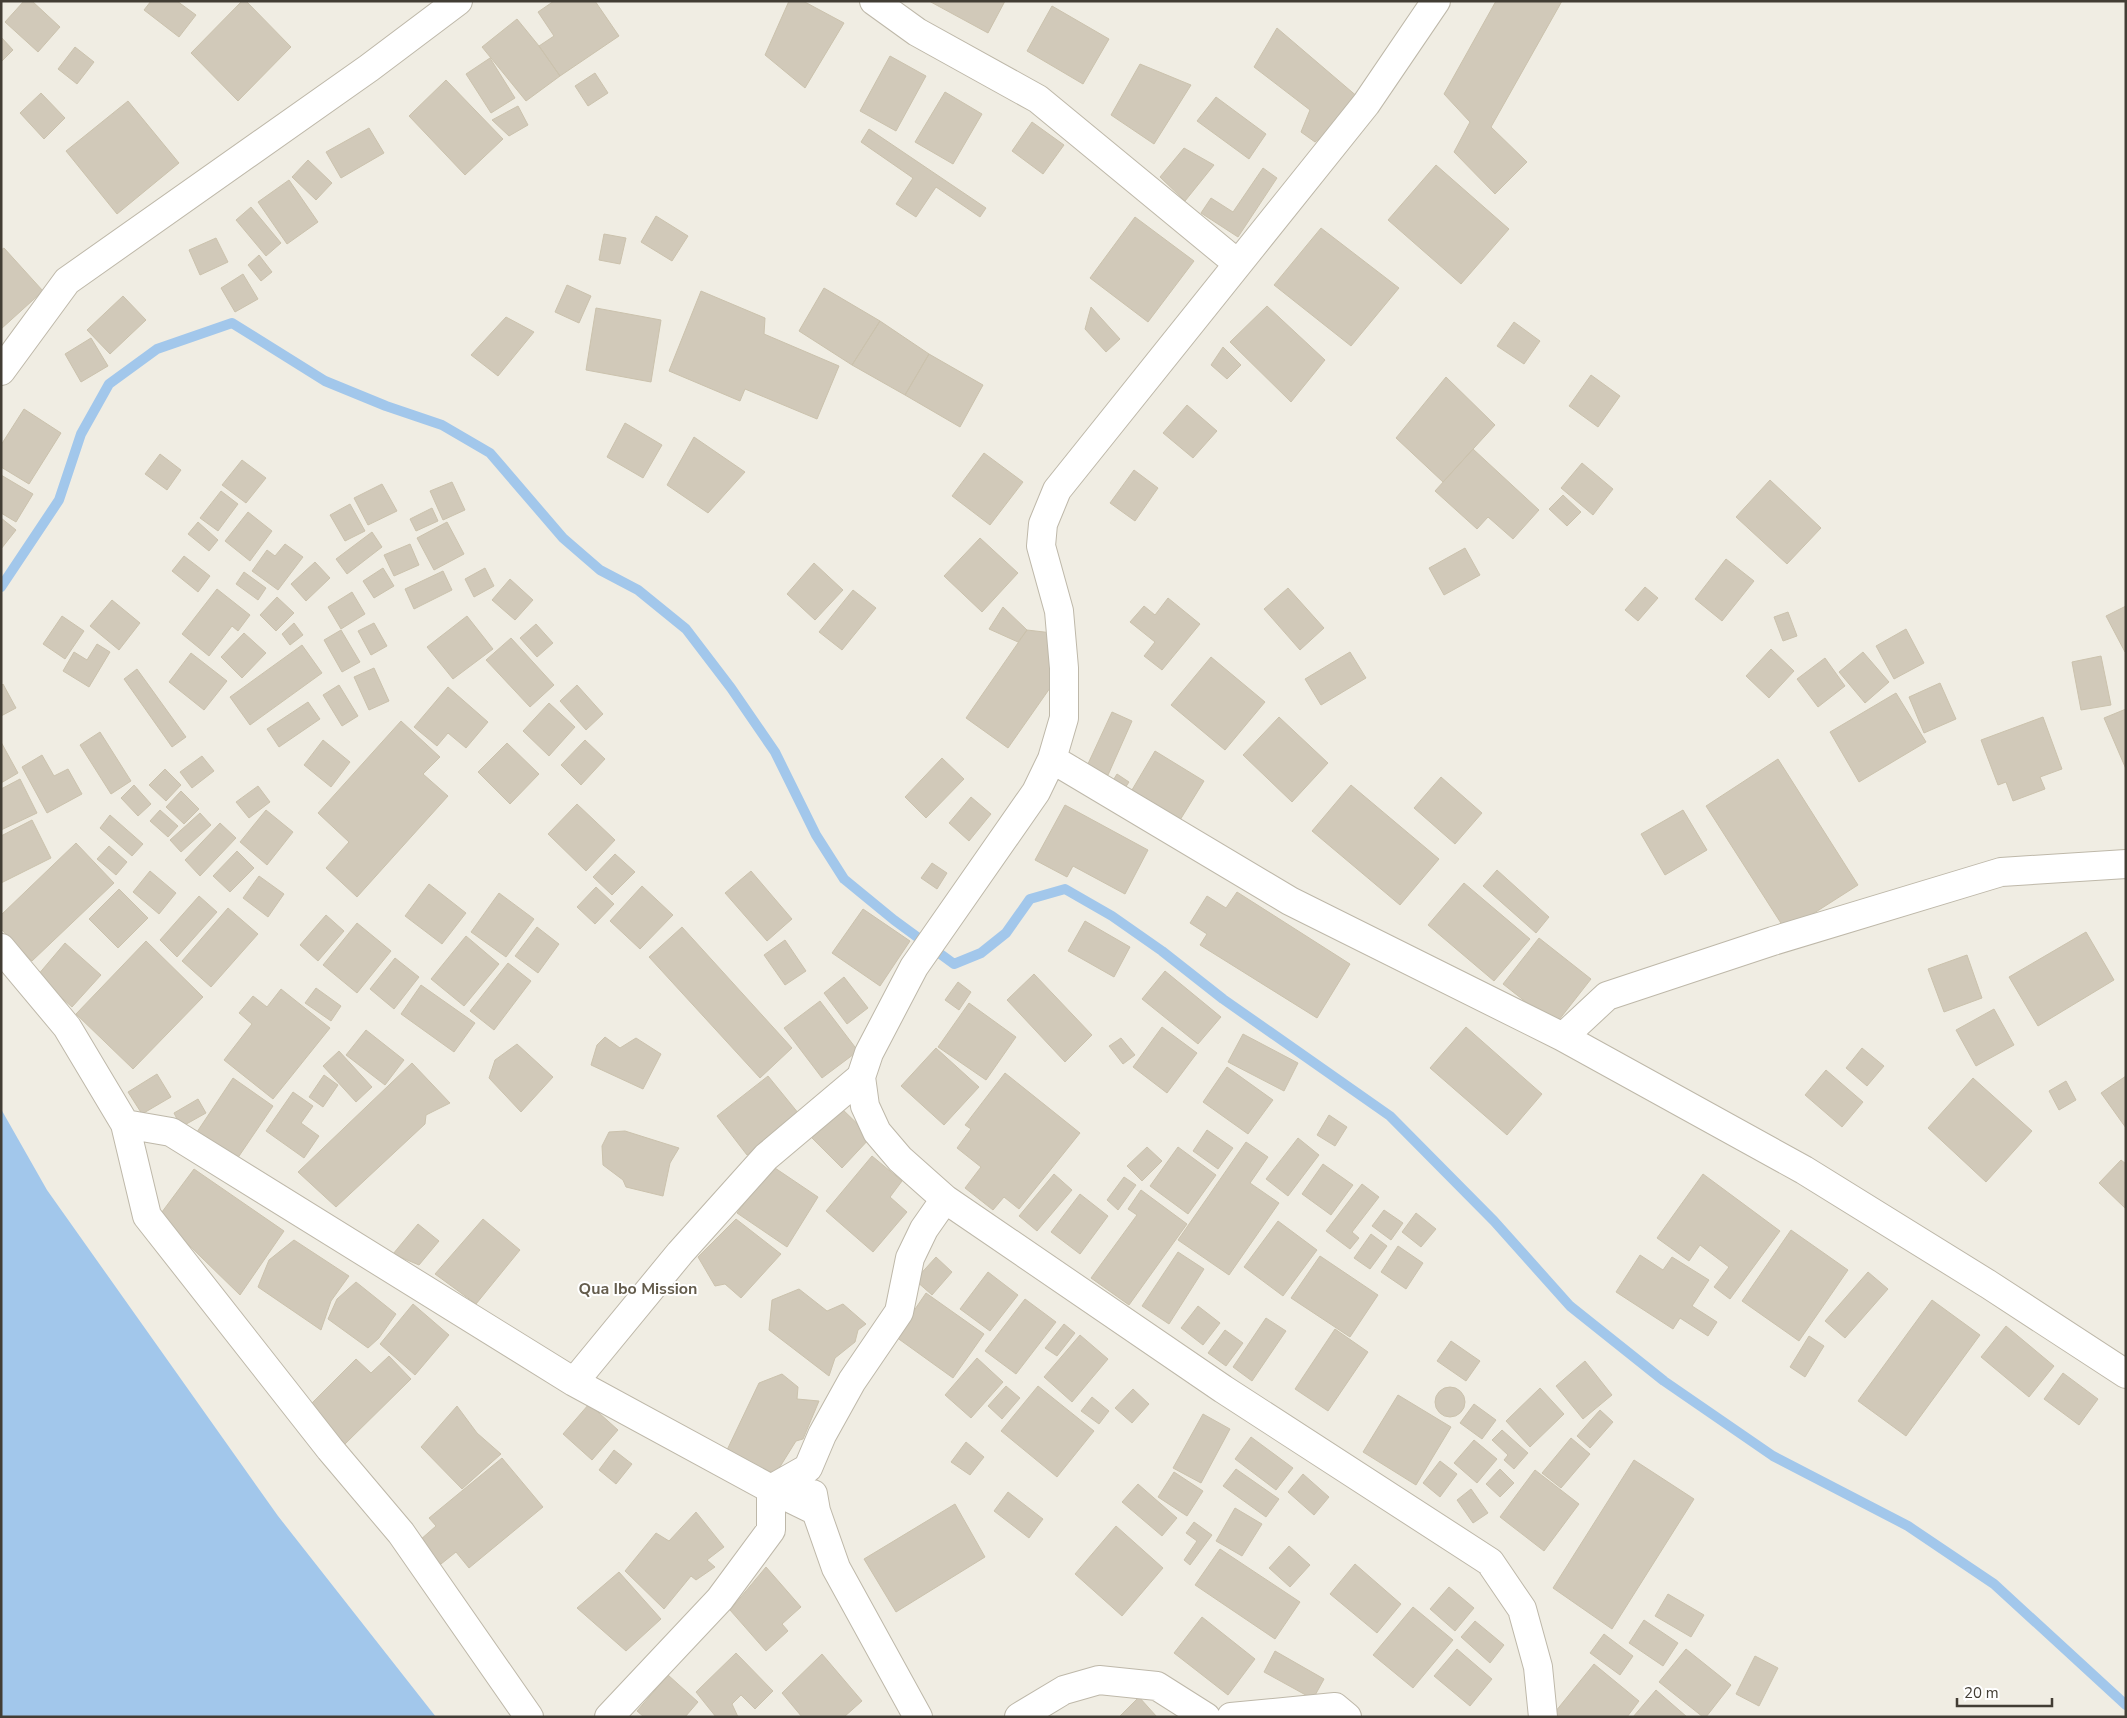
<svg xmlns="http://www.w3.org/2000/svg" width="2127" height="1718" viewBox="0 0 2127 1718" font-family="'Nunito Sans',sans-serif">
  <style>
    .water { fill: #a2c7eb }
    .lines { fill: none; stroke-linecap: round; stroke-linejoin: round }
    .stream { stroke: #a2c7eb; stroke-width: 10 }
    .building { fill: #d1c9b9; stroke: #cbc2ad }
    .minor-casing { stroke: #beb8a9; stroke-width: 30 }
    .minor { stroke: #fff; stroke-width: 28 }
    .labels { text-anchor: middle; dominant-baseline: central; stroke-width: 4; stroke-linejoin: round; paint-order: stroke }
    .quarter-label { font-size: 16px; font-weight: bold; fill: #645c4c; stroke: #fff }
  </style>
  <rect width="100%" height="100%" fill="#f0ede3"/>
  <path class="water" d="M1,1109L47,1190L278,1516L436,1717H1Z"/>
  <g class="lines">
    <path class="stream" d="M1,587L59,500L81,434L109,384L157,349L232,323L325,381L386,406L442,425L490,453L563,538L600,570L638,590L686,629L731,688L775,752L816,835L844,879L894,920L954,964L981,953L1006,933L1030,899L1065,889L1112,916L1162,951L1223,999L1390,1116L1494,1221L1570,1306L1664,1381L1773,1456L1908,1526L1994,1584L2126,1705"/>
  </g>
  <path class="building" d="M24,1H32L60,27L38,52L5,22Z
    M151,1H177L196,15L179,37L144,10Z
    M242,1H246L291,47L238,101L191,53Z
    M554,1H595L619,36L560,76L539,46L554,36L538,12Z
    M789,1H803L844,23L805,88L765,55Z
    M929,1H1005L988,33Z
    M1496,1H1562L1491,127L1527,162L1495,194L1454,152L1470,122L1444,94Z
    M1052,6L1109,39L1083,84L1027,51Z
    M517,19L539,46L560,76L526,101L482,47Z
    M1277,28L1366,104L1315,142L1301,132L1310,110L1254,67Z
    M1,37L13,50L1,62Z
    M75,47L94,62L77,84L58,69Z
    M890,56L926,76L896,131L860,111Z
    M490,58L515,98L491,113L466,74Z
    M1140,64L1191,85L1154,144L1111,115Z
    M595,73L608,93L588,106L575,86Z
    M446,80L503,139L465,175L409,116Z
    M945,92L982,114L953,164L915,142Z
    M41,93L65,118L44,139L20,113Z
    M1216,97L1266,134L1249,159L1197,121Z
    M128,101L179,163L117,214L66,151Z
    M518,106L528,125L509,136L492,120Z
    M1032,122L1064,145L1043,174L1012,151Z
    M369,128L384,153L341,178L326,152Z
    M869,129L986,208L980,217L936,187L916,217L896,204L913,178L861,142Z
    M1184,148L1214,165L1185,201L1160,177Z
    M308,160L332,183L316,200L292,177Z
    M1436,165L1509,229L1461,284L1388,220Z
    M1263,168L1277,178L1238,237L1201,213L1211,198L1233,212Z
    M289,180L318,222L287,244L258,202Z
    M251,207L281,243L266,256L236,220Z
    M656,216L688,236L672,261L641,242Z
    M1135,217L1194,261L1148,322L1090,278Z
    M1321,228L1399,288L1351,346L1274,285Z
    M604,234L626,238L620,264L599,260Z
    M216,238L228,262L200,275L189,250Z
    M4,248L43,291L1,329V250Z
    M259,255L272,272L261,281L248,265Z
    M243,274L258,299L235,312L221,288Z
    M567,285L591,296L579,323L555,312Z
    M824,288L880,321L852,365L799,331Z
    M701,291L765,318L764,334L839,366L817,419L745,389L740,401L669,371Z
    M123,296L146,320L110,354L87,330Z
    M1267,306L1325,360L1291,402L1230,342Z
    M1091,307L1120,339L1106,352L1085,329Z
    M596,308L661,320L651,382L586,370Z
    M506,317L534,332L498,376L471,355Z
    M880,321L929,354L905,395L852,365Z
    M1514,322L1540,341L1524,364L1497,346Z
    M91,338L108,366L81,382L65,354Z
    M1223,347L1241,365L1227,379L1211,365Z
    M929,354L983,385L960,427L905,395Z
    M1591,375L1620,396L1598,427L1569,406Z
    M1446,377L1495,425L1443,482L1396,438Z
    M1187,405L1217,431L1193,458L1163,433Z
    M24,409L61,433L29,484L1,467V445Z
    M625,423L662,445L643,478L607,457Z
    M694,437L745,472L708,513L667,485Z
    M1473,449L1539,510L1513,539L1488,517L1477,529L1435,491Z
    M984,453L1023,482L990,525L952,496Z
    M160,454L181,470L167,490L145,474Z
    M242,460L266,478L246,503L222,485Z
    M1582,463L1613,489L1593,515L1561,488Z
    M1134,470L1158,488L1135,521L1110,503Z
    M1,475L33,494L16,522L1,513Z
    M1770,480L1821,528L1787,564L1736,517Z
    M452,482L465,510L443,520L430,491Z
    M382,484L397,511L368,525L354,498Z
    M221,491L238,504L218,531L200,518Z
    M1563,495L1581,512L1567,526L1549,509Z
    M350,504L365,531L345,541L330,515Z
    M432,508L438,521L416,531L410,519Z
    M248,512L272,531L250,561L225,541Z
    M1,518L16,530L1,549Z
    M198,522L218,540L209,551L188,534Z
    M447,522L464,554L434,570L417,538Z
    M372,532L382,547L347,574L336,559Z
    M980,538L1018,573L982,612L944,576Z
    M285,544L303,557L278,590L252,571L267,550L275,556Z
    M410,544L419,565L394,576L384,555Z
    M1465,548L1480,575L1444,595L1429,568Z
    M184,556L210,576L198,592L172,571Z
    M1726,559L1754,581L1722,621L1695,599Z
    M315,562L330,578L306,601L291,584Z
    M814,563L843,590L815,620L787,594Z
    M383,568L394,586L374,598L363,581Z
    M485,568L494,586L474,597L465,579Z
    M443,571L452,590L414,609L405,589Z
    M244,572L266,588L258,600L236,584Z
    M510,579L533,600L515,620L492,600Z
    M1645,587L1658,598L1638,621L1625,610Z
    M1288,588L1324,628L1300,650L1264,609Z
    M217,589L250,615L238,631L232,626L209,656L182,634Z
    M853,590L876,608L842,650L819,632Z
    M352,592L365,614L341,629L328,607Z
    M277,597L294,613L276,631L260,615Z
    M1168,598L1200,624L1162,670L1144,656L1155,642L1130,622L1144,606L1155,615Z
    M112,600L140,623L119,650L90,626Z
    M2126,606V652H2125L2106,616Z
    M1003,607L1027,630L1018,642L989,629Z
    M1788,612L1797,636L1783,641L1774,617Z
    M62,616L84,631L65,659L43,644Z
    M467,616L493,649L453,679L427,647Z
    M294,623L303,635L290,645L282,634Z
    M374,623L387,646L371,655L358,631Z
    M536,624L553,643L537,657L520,638Z
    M1906,629L1924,663L1894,679L1876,646Z
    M341,630L360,662L342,672L324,640Z
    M1027,630L1061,634L1064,668L1008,748L966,718Z
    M244,633L266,653L242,678L221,657Z
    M511,638L554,685L530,707L486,660Z
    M97,644L110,652L89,687L63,671L74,652L87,660Z
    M302,645L322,673L250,725L230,697Z
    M1771,649L1794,671L1769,698L1746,676Z
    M1350,652L1366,678L1321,705L1305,679Z
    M1863,652L1889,682L1865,703L1839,672Z
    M191,653L227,681L204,710L169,682Z
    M2101,656L2111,705L2081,710L2072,662Z
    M1211,657L1265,702L1225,750L1171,705Z
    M1825,658L1845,686L1818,707L1797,679Z
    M374,668L389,701L369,710L354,677Z
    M137,669L186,737L172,747L124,679Z
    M1940,683L1956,719L1924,733L1909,697Z
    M3,684L16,708L1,716V686Z
    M339,685L358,716L342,726L323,695Z
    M577,685L603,714L586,730L560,701Z
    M448,687L488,722L466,748L448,733L437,746L414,727Z
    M1896,693L1926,742L1859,782L1830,732Z
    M308,702L320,719L279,747L267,729Z
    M549,703L575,727L549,756L523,731Z
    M2126,709V769L2104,718Z
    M1112,712L1132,721L1108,775L1087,766Z
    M1279,717L1328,763L1292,802L1243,755Z
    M2043,717L2062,769L2040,777L2045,789L2013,801L2006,782L1998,785L1981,740Z
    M401,721L440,757L423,774L448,796L357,897L326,868L349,842L318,813Z
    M100,732L131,781L111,794L80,745Z
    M323,740L350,762L331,787L304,765Z
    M585,740L605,759L581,785L561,765Z
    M1,742L18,773L1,783Z
    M507,743L539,774L510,804L478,772Z
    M1155,751L1204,781L1177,825L1129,795Z
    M42,755L54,776L68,769L82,794L47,813L22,767Z
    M202,756L214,771L192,788L180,772Z
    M942,758L964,779L926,818L905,797Z
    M1778,759L1858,885L1786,931L1706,806Z
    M165,769L181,785L166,801L149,785Z
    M1117,774L1129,782L1121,794L1109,787Z
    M1441,777L1482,813L1455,844L1414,808Z
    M20,779L37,813L1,830V789Z
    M134,785L151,804L138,816L121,798Z
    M1351,785L1439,859L1400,905L1312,831Z
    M258,786L270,802L249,818L236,802Z
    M181,791L199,809L184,824L166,807Z
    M971,797L991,814L969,841L949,823Z
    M577,804L615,840L586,871L548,834Z
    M1065,805L1148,850L1125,894L1073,866L1067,877L1035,860Z
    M160,810L178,826L168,837L150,821Z
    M266,810L293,832L267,865L240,842Z
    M1683,810L1707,850L1665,875L1641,834Z
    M200,813L211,825L181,852L170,840Z
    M110,815L143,844L132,856L100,828Z
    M32,820L51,858L1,883V836Z
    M220,823L236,838L200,876L185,860Z
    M76,843L114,883L32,961L1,929V915Z
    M109,846L127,862L116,875L97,859Z
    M237,851L254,868L230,892L213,876Z
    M615,854L635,872L612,895L593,877Z
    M932,863L947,873L937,889L921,878Z
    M1497,870L1549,917L1536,933L1483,886Z
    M150,871L176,893L159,914L133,892Z
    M751,871L792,919L767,941L725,893Z
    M259,876L284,894L268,917L243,898Z
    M1464,883L1530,939L1494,981L1428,925Z
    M429,884L466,913L442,944L405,916Z
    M642,886L673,915L640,949L610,921Z
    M596,887L614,904L595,924L577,907Z
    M119,889L148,918L118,948L89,919Z
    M1237,892L1350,964L1317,1018L1200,945L1207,934L1190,923L1207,896L1226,908Z
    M499,893L534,919L506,957L471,932Z
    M199,896L217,912L177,957L160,940Z
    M228,908L258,934L211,987L182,961Z
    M863,909L910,941L880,986L832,953Z
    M326,915L344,931L318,961L300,945Z
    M1085,921L1130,947L1114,977L1068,951Z
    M357,923L391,951L357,993L323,965Z
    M537,927L559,944L538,973L515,956Z
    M682,927L792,1048L760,1078L649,957Z
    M2086,932L2114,980L2038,1026L2009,977Z
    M466,936L499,964L464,1006L431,979Z
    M1539,938L1591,979L1555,1025L1503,984Z
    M785,940L806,971L785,985L764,955Z
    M146,941L203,997L133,1069L76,1014Z
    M65,943L101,975L72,1007L37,976Z
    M1967,955L1982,998L1944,1012L1928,969Z
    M395,958L419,977L394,1009L370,989Z
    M508,963L531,981L494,1030L470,1011Z
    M1165,971L1221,1017L1198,1044L1142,999Z
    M1034,974L1092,1035L1065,1062L1007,1000Z
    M844,977L868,1008L847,1024L824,993Z
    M958,982L971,992L959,1010L945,1000Z
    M421,985L475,1023L454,1052L401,1014Z
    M316,988L341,1006L331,1021L305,1003Z
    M281,989L330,1028L273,1099L224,1060L252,1024L239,1013L253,996L267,1007Z
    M820,1001L858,1051L822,1078L784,1028Z
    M969,1003L1016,1037L986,1080L938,1047Z
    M1994,1009L2014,1045L1976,1066L1956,1030Z
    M1162,1027L1197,1053L1167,1093L1133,1067Z
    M1466,1027L1542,1094L1507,1135L1430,1068Z
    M366,1030L404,1060L385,1085L346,1055Z
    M1243,1034L1298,1063L1284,1091L1228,1062Z
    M605,1037L620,1048L636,1038L661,1054L643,1089L591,1065L597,1045Z
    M1121,1038L1135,1055L1123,1064L1109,1046Z
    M517,1044L553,1077L521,1112L489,1078L495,1060Z
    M936,1048L979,1087L944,1125L901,1086Z
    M1862,1048L1884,1066L1867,1086L1846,1068Z
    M339,1051L372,1087L356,1102L323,1066Z
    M412,1063L450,1103L426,1115L425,1124L336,1207L298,1172Z
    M1227,1067L1273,1100L1248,1134L1203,1102Z
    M1826,1070L1863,1102L1842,1127L1805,1095Z
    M1005,1073L1080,1133L1019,1209L1004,1197L993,1210L965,1188L981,1167L957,1148L971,1129L965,1125Z
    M157,1074L171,1097L142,1114L128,1092Z
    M324,1075L338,1085L323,1107L309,1097Z
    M768,1076L799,1114L747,1155L717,1116Z
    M2126,1076V1128L2101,1093Z
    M233,1078L273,1106L235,1162L195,1135Z
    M1973,1078L2032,1131L1986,1182L1928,1128Z
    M2066,1081L2076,1100L2059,1110L2049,1091Z
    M293,1092L313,1106L301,1123L319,1136L304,1158L266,1131Z
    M198,1099L206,1113L181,1127L174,1113Z
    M839,1106L871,1137L842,1168L810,1136Z
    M1329,1115L1347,1127L1335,1146L1317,1135Z
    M1207,1130L1233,1148L1218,1169L1193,1151Z
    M625,1131L679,1148L670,1163L663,1196L626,1187L623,1180L603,1165L602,1146L609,1132Z
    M1298,1138L1319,1155L1288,1196L1266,1179Z
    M1246,1142L1268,1157L1250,1183L1279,1203L1229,1275L1178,1240Z
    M1147,1147L1162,1161L1142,1181L1127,1166Z
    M1178,1147L1216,1175L1188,1214L1150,1186Z
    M872,1156L902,1181L890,1197L907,1212L873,1252L826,1211Z
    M2121,1160L2126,1164V1209L2099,1183Z
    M1323,1164L1353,1185L1331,1215L1302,1194Z
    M772,1166L818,1197L787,1247L737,1213Z
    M194,1169L284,1231L240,1295L159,1216Z
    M1054,1174L1072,1190L1037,1231L1019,1216Z
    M1703,1174L1780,1231L1730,1299L1714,1287L1729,1267L1700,1245L1689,1261L1657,1238Z
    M1124,1177L1136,1185L1118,1210L1107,1200Z
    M1362,1184L1379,1197L1352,1232L1359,1238L1350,1249L1326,1231Z
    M1141,1190L1187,1224L1129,1305L1091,1278L1137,1215L1128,1209Z
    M1080,1194L1108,1216L1080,1254L1051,1232Z
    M1384,1210L1403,1223L1391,1240L1372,1226Z
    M1416,1213L1436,1229L1421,1247L1402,1232Z
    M483,1219L520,1250L476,1304L435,1274Z
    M736,1219L781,1254L741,1298L725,1284L715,1286L698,1257Z
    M1278,1221L1317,1250L1283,1296L1244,1267Z
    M418,1224L439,1241L419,1265L393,1254Z
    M1791,1230L1848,1270L1799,1341L1742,1301Z
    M1371,1234L1387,1246L1370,1269L1354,1258Z
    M294,1240L349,1276L331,1301L321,1330L258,1287L269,1260Z
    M1398,1246L1423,1263L1406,1289L1381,1272Z
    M1178,1252L1204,1269L1169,1324L1142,1306Z
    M1640,1255L1663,1270L1672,1257L1709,1280L1692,1306L1717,1322L1708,1336L1680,1318L1673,1329L1616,1292Z
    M1320,1256L1378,1295L1350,1337L1291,1298Z
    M936,1257L952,1272L932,1295L915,1280Z
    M988,1272L1018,1295L990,1331L960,1309Z
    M1868,1272L1888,1289L1845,1338L1825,1321Z
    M356,1282L396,1314L379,1338L368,1348L328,1319L337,1299Z
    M799,1289L827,1311L843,1304L866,1324L858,1330L855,1342L835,1358L829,1376L769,1330L772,1300Z
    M926,1293L984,1334L953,1378L896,1337Z
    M1025,1299L1056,1322L1016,1374L985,1351Z
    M1932,1300L1980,1335L1906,1436L1858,1401Z
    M413,1304L449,1335L415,1375L380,1344Z
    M1198,1306L1220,1323L1203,1345L1181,1328Z
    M1266,1318L1286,1331L1252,1381L1233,1367Z
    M1064,1324L1075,1333L1057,1356L1045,1348Z
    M2006,1326L2054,1366L2029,1397L1981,1357Z
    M1335,1329L1368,1352L1328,1411L1295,1389Z
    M1225,1330L1243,1343L1226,1366L1208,1353Z
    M1080,1335L1108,1359L1072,1402L1044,1377Z
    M1809,1336L1824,1346L1805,1377L1790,1367Z
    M1451,1341L1480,1361L1466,1381L1437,1361Z
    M389,1356L411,1379L345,1444L308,1407L356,1359L371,1373Z
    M977,1358L1003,1382L971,1418L945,1395Z
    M1585,1361L1612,1395L1583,1419L1556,1386Z
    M2063,1373L2098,1399L2079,1425L2044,1399Z
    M782,1374L798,1387L797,1399L819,1401L803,1439L796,1441L773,1478L727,1450L759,1383Z
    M1006,1386L1020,1398L1002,1419L988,1406Z
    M1038,1386L1094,1431L1057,1477L1001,1431Z
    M1435 1402a15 15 0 1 1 30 0a15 15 0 1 1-30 0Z
    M1540,1388L1564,1414L1530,1447L1506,1421Z
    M1133,1389L1149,1404L1132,1423L1115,1408Z
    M1398,1395L1451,1427L1416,1485L1363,1452Z
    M1092,1397L1109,1411L1099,1424L1081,1411Z
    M589,1404L618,1430L592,1460L563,1434Z
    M1474,1404L1496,1420L1482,1439L1460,1423Z
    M457,1406L477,1433L501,1454L462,1489L421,1447Z
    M1600,1410L1613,1422L1590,1448L1577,1436Z
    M1203,1414L1230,1429L1201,1483L1173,1468Z
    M1502,1430L1528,1453L1514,1469L1504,1460L1508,1455L1492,1440Z
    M1251,1437L1293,1468L1276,1490L1235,1459Z
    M1571,1438L1590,1454L1561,1488L1542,1473Z
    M1474,1440L1497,1459L1477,1483L1454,1463Z
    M966,1442L984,1457L970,1475L951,1462Z
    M614,1450L632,1464L616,1484L599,1470Z
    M502,1458L543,1507L469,1568L456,1552L441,1564L420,1540L436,1526L429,1518Z
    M1634,1460L1694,1499L1612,1629L1553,1588Z
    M1440,1461L1457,1474L1440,1497L1423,1483Z
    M1236,1469L1279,1499L1266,1517L1223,1486Z
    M1500,1469L1514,1483L1500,1497L1486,1484Z
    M1535,1470L1579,1504L1544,1551L1500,1517Z
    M1174,1472L1203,1491L1187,1516L1158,1497Z
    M1303,1474L1329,1497L1314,1515L1288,1492Z
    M1138,1484L1177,1518L1162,1536L1122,1502Z
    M1471,1489L1488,1513L1473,1523L1457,1500Z
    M1008,1492L1043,1519L1029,1538L994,1511Z
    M955,1504L985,1557L896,1612L864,1559Z
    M1235,1508L1262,1524L1242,1556L1216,1541Z
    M696,1512L724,1547L707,1560L715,1567L696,1580L691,1576L664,1609L625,1571L656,1533L669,1541Z
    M1194,1522L1212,1535L1190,1565L1184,1560L1197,1541L1186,1533Z
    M1116,1526L1163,1568L1122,1616L1075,1574Z
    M1289,1546L1310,1565L1290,1587L1269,1568Z
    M1220,1549L1300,1602L1275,1639L1195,1585Z
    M1355,1564L1401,1604L1377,1633L1330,1594Z
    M766,1567L801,1607L782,1624L788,1631L766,1651L730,1610Z
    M619,1572L661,1619L626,1651L577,1608Z
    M1449,1587L1474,1608L1455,1631L1430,1609Z
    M1668,1594L1704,1615L1691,1637L1655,1616Z
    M1413,1607L1453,1640L1413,1688L1373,1655Z
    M1202,1617L1255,1659L1228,1695L1174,1653Z
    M1644,1620L1678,1643L1663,1666L1629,1643Z
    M1475,1621L1504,1645L1490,1663L1461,1637Z
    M1604,1634L1633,1656L1620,1675L1590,1653Z
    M1457,1649L1492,1679L1470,1706L1434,1676Z
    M1686,1649L1731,1685L1706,1717H1703L1659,1682Z
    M1275,1651L1324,1679L1313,1699L1264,1672Z
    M736,1653L773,1691L755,1709L741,1695L732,1704L738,1717H716L696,1692Z
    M822,1654L862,1701L844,1717H802L782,1693Z
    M1755,1656L1778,1668L1759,1706L1736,1694Z
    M1594,1664L1639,1701L1627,1717H1551Z
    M668,1675L698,1702L685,1717H644L637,1711Z
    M1656,1690L1687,1717H1633Z
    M1139,1697L1157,1717H1119Z"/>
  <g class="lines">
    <g class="minor-casing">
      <path id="minor" d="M874,1L917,32L1038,99L1237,263
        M1436,1L1366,104L1057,490L1043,524L1041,546L1059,611L1064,668V718L1052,759L1036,792L914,967L869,1053L861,1077L865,1106L877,1132L900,1159L945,1199L1223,1389L1490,1562L1522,1609L1538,1667L1543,1717
        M1,371L67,281L369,68L458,1
        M1052,759L1290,901L1563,1037L1804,1170L1988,1284L2126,1374
        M1,948L67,1027L125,1124L147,1216L330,1449L401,1533L529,1717
        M1563,1037L1607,996L1773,941L2001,872L2126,864
        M125,1124L171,1132L574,1382L771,1489L816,1511
        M574,1382L680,1253L766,1157L861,1077
        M813,1494L816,1511L836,1568L918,1717
        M609,1717L720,1599L771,1530V1489L808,1468L822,1435L852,1381L899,1312L910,1258L924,1229L945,1199
        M1019,1717L1064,1690L1099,1680L1157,1686L1206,1717
        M1231,1717L1335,1707L1347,1717"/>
    </g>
    <use href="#minor" class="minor"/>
  </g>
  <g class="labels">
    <g class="quarter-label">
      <text x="638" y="1289">Qua Ibo Mission</text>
    </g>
  </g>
  <rect width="2127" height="1718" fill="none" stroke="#423d34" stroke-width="5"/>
  <path d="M1957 1698v8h95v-8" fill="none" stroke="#423d34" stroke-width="2.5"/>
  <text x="1964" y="1698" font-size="15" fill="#423d34" stroke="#ffffff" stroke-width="4" paint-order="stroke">20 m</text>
</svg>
